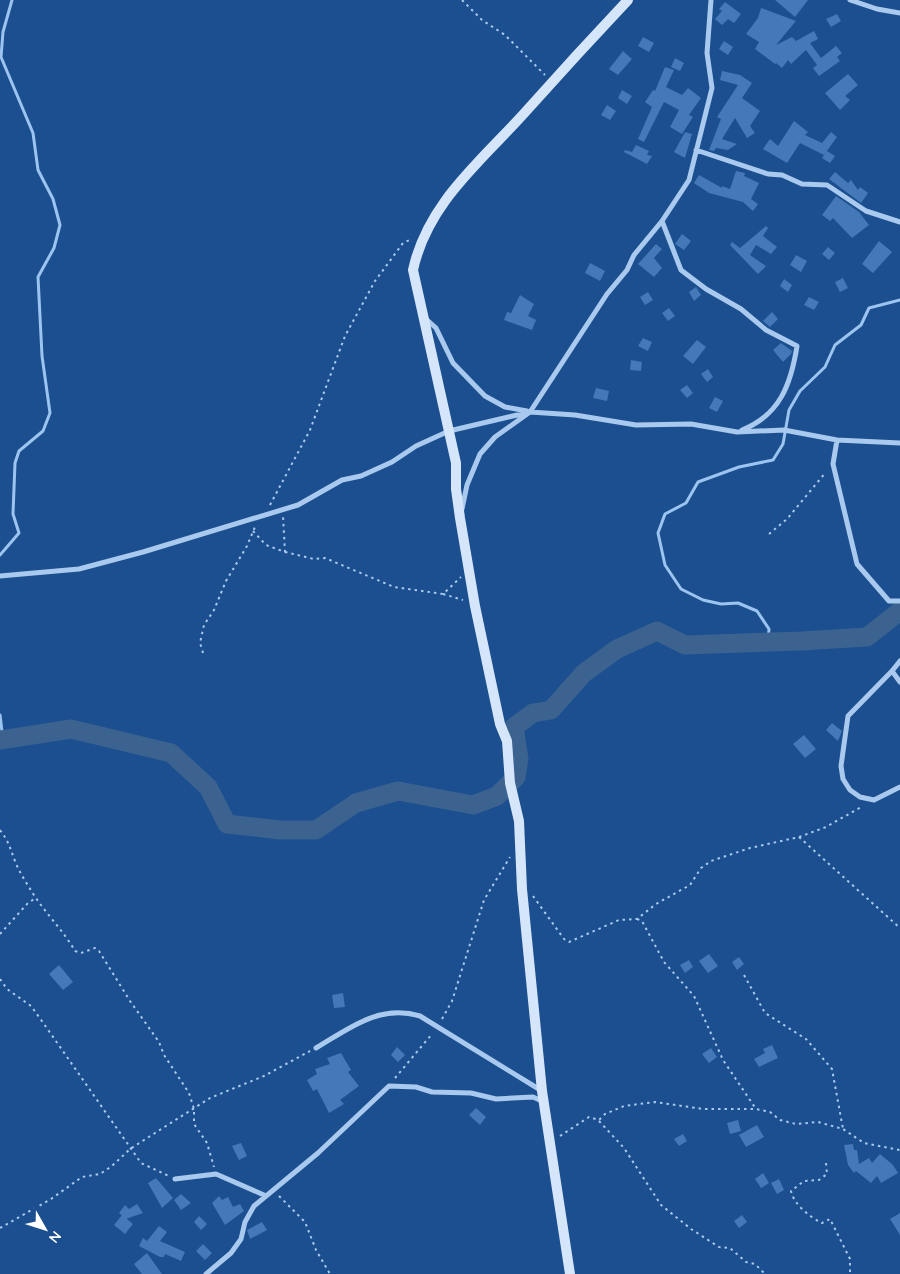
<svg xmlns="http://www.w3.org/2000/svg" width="900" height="1274" viewBox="0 0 900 1274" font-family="Quicksand,sans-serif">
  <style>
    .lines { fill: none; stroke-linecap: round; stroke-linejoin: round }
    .stream { stroke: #9cc4f0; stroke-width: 3 }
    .river { stroke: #3c6290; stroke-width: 19 }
    .building { fill: #4478b7 }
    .path { stroke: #a9c9ee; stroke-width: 2; stroke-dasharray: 2.5 4; stroke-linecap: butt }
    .street { stroke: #a9c9ee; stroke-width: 5 }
    .secondary { stroke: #d6e6fa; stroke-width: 10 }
  </style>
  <rect width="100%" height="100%" fill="#1b4f8f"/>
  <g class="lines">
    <path class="stream" d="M0,555L19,533L13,514L15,463L19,451L43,431L50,413L42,356L38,277L54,248L60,225L53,199L38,170L33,133L1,57L3,32L12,0
      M768,642L769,629L757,611L738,603L721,604L703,600L681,589L665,565L658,533L665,514L686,503L698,482L739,467L773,460L783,444L789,410L800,391L825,367L835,345L861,325L869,308L900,300
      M0,715L3,740"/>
    <path class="river" d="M0,740L71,729L171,753L208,787L227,824L280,830H316L356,803L398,791L473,805L497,796L516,777L519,759L514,727L533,713L551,710L584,673L617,649L657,631L685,645L801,641L867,637L900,611"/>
  </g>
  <path class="building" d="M775,0H808L795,17Z
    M725,2L741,14L734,23L728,19L722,25L715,19L722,11L719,9Z
    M761,8L796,21L776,45L792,37L796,41L814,31L818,39L810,43L821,58L836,46L842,53L837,57L840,61L819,76L813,68L817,65L806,50L791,64L788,60L782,68L776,63L775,64L755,49L759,42L746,34L758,18Z
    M837,14L841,21L831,27L826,19Z
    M643,37L654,43L649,52L638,46Z
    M724,41L733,47L728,55L719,49Z
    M623,51L632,59L618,75L609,69Z
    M675,58L684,63L680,71L671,67Z
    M665,67L674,70L666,87L682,95L688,88L701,98L689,115L693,117L682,134L670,127L679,110L664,102L644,142L638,139L652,107L645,102L653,90L655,91Z
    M722,71L740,75L752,83L742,98L760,111L750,126L755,133L747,138L735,118L722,139L737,144L728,150L716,148L714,151L709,150L721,119L717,117L738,85L720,80Z
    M848,74L858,85L845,96L850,100L840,110L825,93Z
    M622,90L632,96L627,104L618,98Z
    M607,105L616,111L610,120L601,115Z
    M794,121L808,132L805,135L822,143L831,132L837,137L824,155L800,143L787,163L763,149L770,139L778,146Z
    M685,132L692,134L685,158L674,152Z
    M636,145L649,151L647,155L652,156L647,164L624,152L625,150L632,152Z
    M827,151L835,156L830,163L822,158Z
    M736,171L745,173L744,176L759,183L751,199L758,204L753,211L743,202L709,193L694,183L699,175L722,188V186L730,189Z
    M835,172L848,183L851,180L858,190L860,187L868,193L861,203L829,179Z
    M836,196L859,212L869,225L852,238L833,218L830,221L822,215Z
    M766,226L768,228L763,236L777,247L771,254L756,245L750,255L766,266L758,274L730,245L732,242L740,248Z
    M682,234L691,241L684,250L675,244Z
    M879,241L892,252L873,273L862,264Z
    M656,244L662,249L654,258L662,268L654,277L638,264Z
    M828,247L835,253L829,260L822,254Z
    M796,255L807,261L801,272L790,265Z
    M590,263L605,271L600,281L585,273Z
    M843,278L848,288L840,292L835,282Z
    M784,279L792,285L788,292L780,286Z
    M696,287L701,295L694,301L689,292Z
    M648,292L653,300L645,305L640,297Z
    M520,295L534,304L528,316L536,320L532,330L504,320L507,312L511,313Z
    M809,297L819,302L814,310L804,305Z
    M669,308L675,316L668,321L662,313Z
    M772,312L778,319L770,327L763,321Z
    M643,338L652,342L648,351L638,346Z
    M697,340L706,347L693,364L683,356Z
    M781,343L792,351L791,354L783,362L773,350Z
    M631,360L642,362L641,371L630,370Z
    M708,369L713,377L707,382L701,374Z
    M687,385L693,393L687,398L680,390Z
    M596,388L609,391L607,401L593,398Z
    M715,397L723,401L717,412L709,408Z
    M832,723L842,731L838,741L826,730Z
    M804,735L816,749L805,758L793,744Z
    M709,954L718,966L708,973L699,961Z
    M739,957L744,964L737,970L732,962Z
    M689,960L693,967L685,973L680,965Z
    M59,965L73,982L63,990L49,974Z
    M343,993L345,1007L334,1008L332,995Z
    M772,1045L778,1058L759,1067L754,1059L765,1053L763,1049Z
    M397,1047L405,1055L398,1062L391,1055Z
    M711,1048L717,1057L709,1063L702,1054Z
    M341,1053L351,1070L348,1072L359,1086L340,1100L344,1104L329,1113L317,1089L313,1091L307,1080L317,1074L315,1069L330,1064L327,1058Z
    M476,1108L486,1117L480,1125L469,1115Z
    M738,1120L741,1131L730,1134L727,1123Z
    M757,1125L764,1137L746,1147L739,1135Z
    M683,1134L687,1141L679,1146L674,1139Z
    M241,1143L247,1156L239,1160L232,1146Z
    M853,1144L854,1150H857L859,1164L869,1158L872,1163L880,1154L893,1165L898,1173L881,1183L877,1176L871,1183L856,1171L854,1173L848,1165L844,1145Z
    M763,1173L769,1183L761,1188L755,1179Z
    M156,1178L173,1198L162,1208L148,1183Z
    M779,1179L784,1190L777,1194L771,1183Z
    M181,1194L191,1203L181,1210L174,1200Z
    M219,1196L222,1200L228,1197L233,1207L240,1204L244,1211L225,1225L212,1203Z
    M137,1204L143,1213L126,1219L119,1213L125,1205L129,1209Z
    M900,1213V1235L890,1219Z
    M122,1215L133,1224L125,1234L114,1225Z
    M742,1215L747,1222L739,1228L734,1221Z
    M199,1216L207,1224L201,1230L194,1222Z
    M262,1222L267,1230L250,1239L247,1230Z
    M159,1226L167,1232L160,1241L185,1252L181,1261L165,1254L164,1257H160L139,1246L143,1238L147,1241Z
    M203,1244L212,1253L205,1260L196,1251Z
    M147,1253L162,1274H142L134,1264Z"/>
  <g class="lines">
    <path class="path" d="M462,0L482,20L505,35L545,75
      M270,505L310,430L345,336L375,281L403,243L412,239
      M253,531L266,545L285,552L283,516
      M769,534L787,519L826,472
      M285,552L314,559L325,558L394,587L443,594L461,577
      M443,594L463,600
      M203,653L200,643L204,625L214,610L226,581L247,546L255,527
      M0,830C9,842 10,848 15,861C19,872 26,882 32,892C45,913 63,930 75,951L81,953L95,948L99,951L130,1001L159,1042L164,1055L189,1093L194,1109V1124L207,1143L214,1167
      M799,837L900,928
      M533,896L564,939L569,942L619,920L637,919L656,904L690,885L701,868L711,861L750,848L799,837L826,827L863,806
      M637,919L642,921L664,962L694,996L723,1060L756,1109
      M0,934L28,903L36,898
      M744,975L765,1013L806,1039L832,1069L843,1129
      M0,979L7,989L31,1006L44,1024L141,1163L169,1176
      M442,1019L452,1001L484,900L510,857
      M395,1078L432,1034
      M599,1121L624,1148L661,1205L691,1229L719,1247L730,1248L746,1262L755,1264L765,1274
      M560,1136L589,1117L599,1120L605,1114L624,1106L655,1102L703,1109H756L770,1112L780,1120L796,1124L818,1122L843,1129L864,1143L900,1150
      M826,1163L827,1174L819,1180L804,1181L791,1191C794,1205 810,1217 822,1223L830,1219L850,1259V1274
      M279,1196L305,1222L316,1250L330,1274
      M0,1228L51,1199L82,1177L100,1174L112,1166L130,1149L210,1098L264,1076L310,1051"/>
    <path class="street" d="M850,0L877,9L900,13
      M696,150L768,174L782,175L802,184L827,185L866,211L900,222
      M662,221L681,270L706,289L741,309L766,330L797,346C791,384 780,415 742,430
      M426,319L436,328L453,363L485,396L505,407L527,411
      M837,440L833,464L857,564L889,601H900
      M462,509L467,485L480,454L495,437L530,412L607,294L627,270L634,255L662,221L689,180L712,88L707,53L711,0
      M0,576L79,569L143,552L298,505L342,480L361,476L392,462L416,446L449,431L530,412L575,415L636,425L691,424L737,432L784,430L837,440L900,443
      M900,661L892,671L900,682
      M892,671L848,716L841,766L843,779L850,790L860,797L874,800L900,787
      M316,1048C350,1028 379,1004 420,1016L542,1091
      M175,1179L216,1174L264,1195
      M206,1274L231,1253L241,1239L245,1222L254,1206L318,1153L389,1086L416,1087L432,1092L471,1093L496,1099L533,1097L544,1102"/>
    <path class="secondary" d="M570,1274L542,1091L522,889L519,821L510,783L507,741L500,724L475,606L460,518L456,489V463L413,270C428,201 484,159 528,109C561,72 594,36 628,0"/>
  </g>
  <g transform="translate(45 1229) rotate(129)" stroke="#1b4f8f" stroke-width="4" paint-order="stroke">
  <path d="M0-4L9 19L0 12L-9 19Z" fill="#ffffff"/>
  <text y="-8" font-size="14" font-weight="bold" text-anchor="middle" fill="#ffffff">N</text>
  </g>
</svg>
